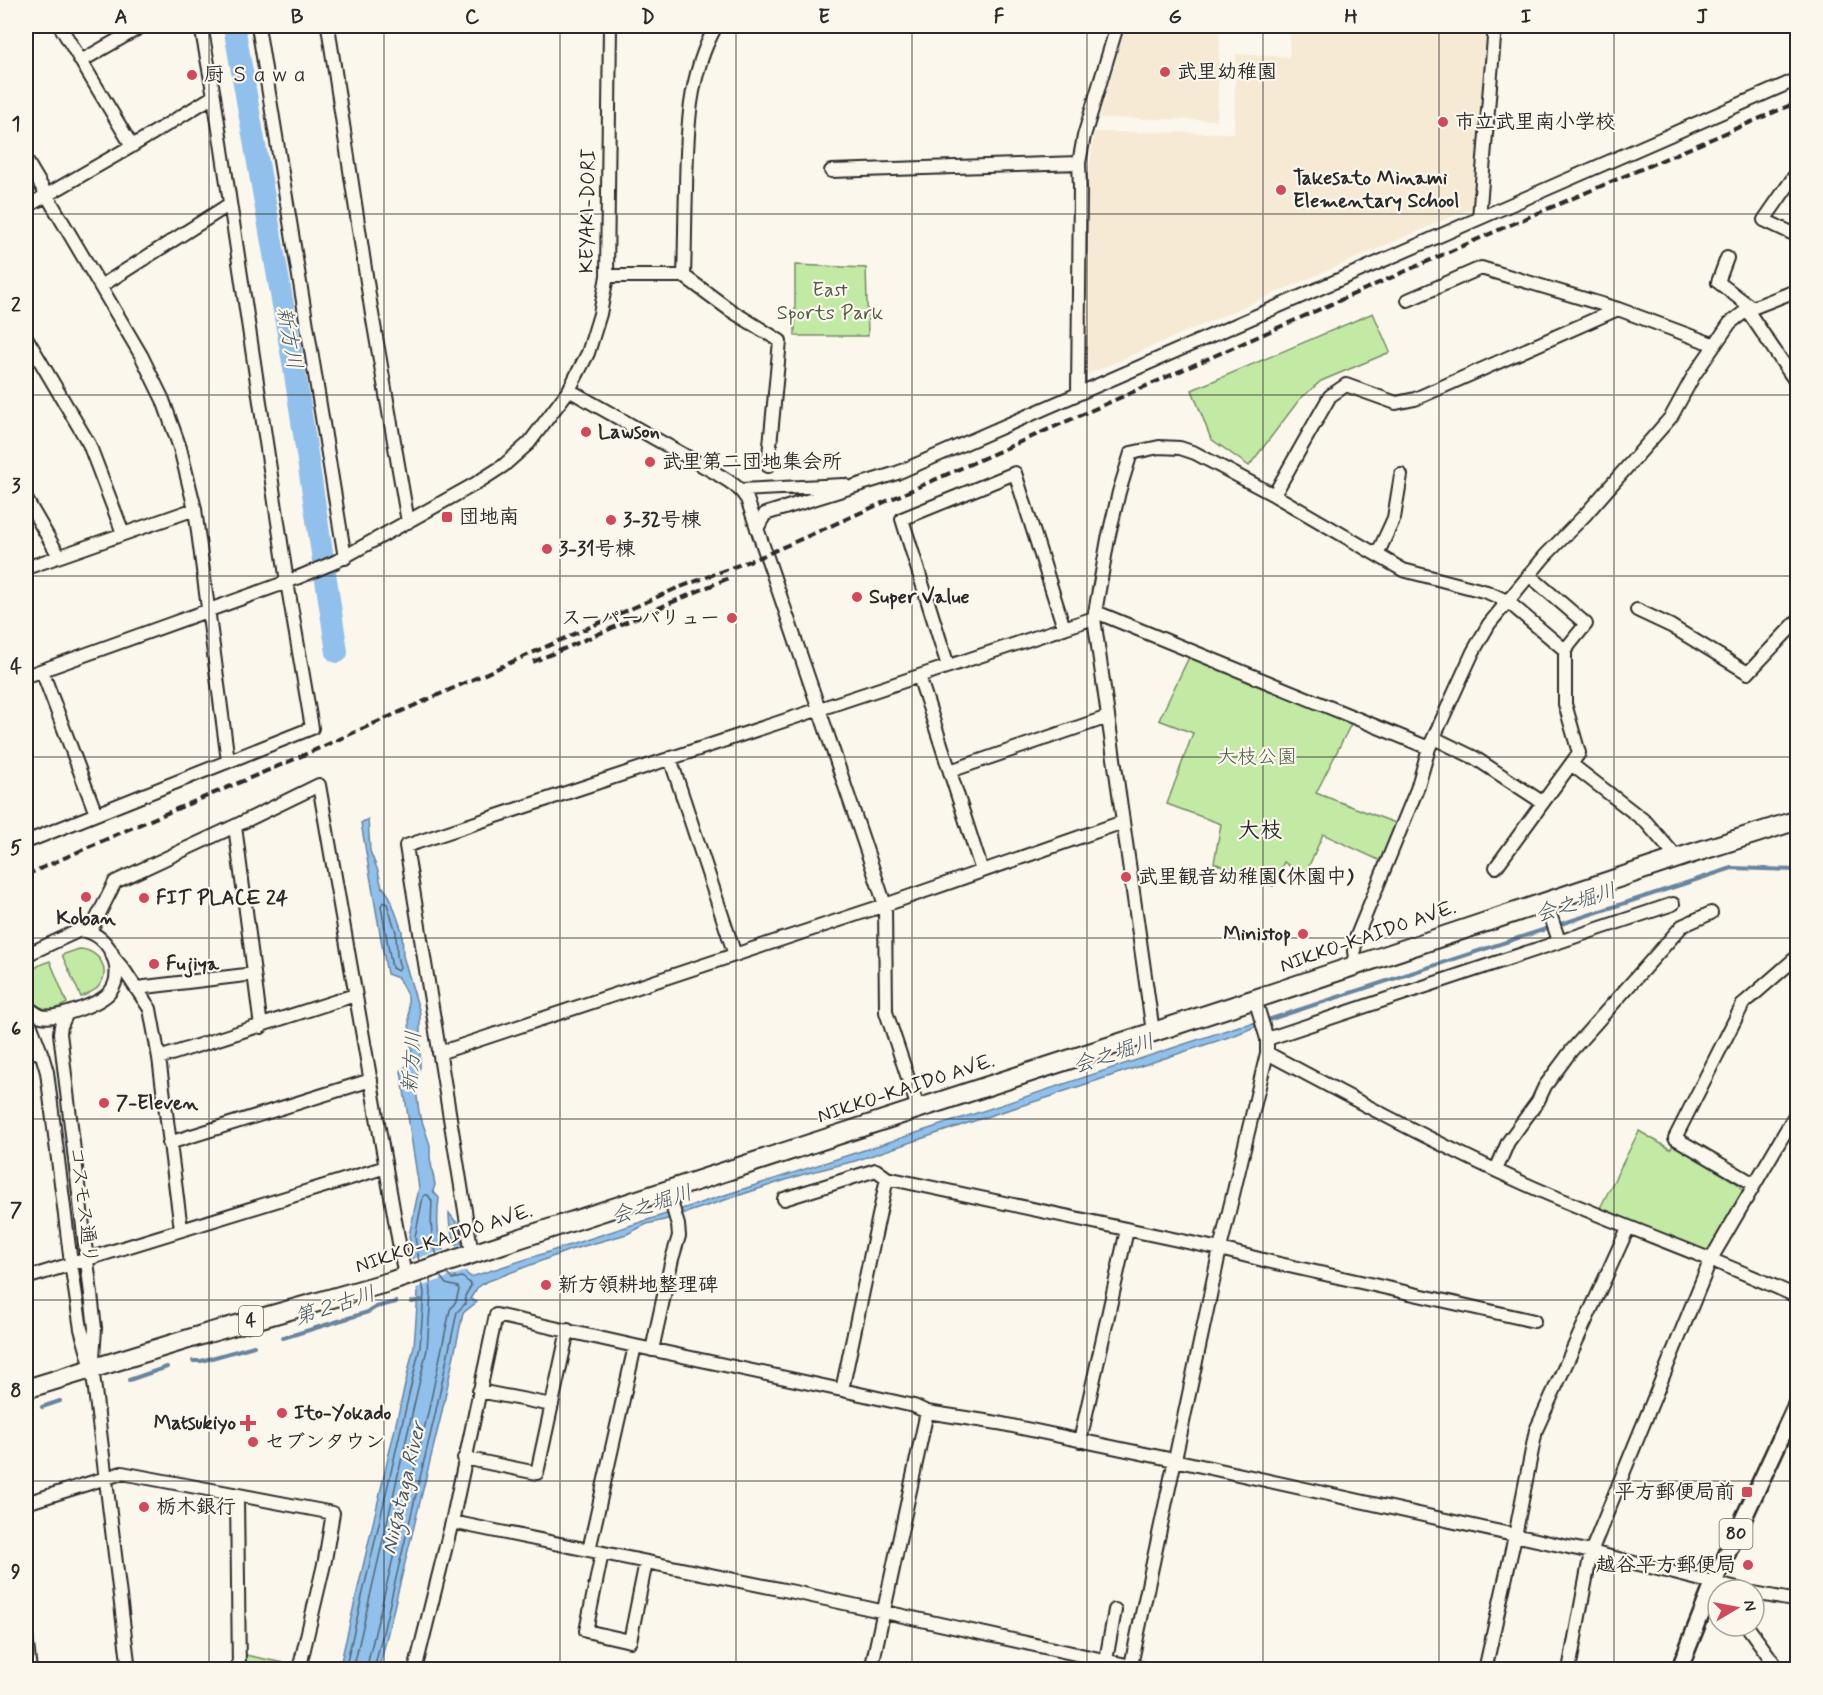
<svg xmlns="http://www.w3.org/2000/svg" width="1823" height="1695" viewBox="0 0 1823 1695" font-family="Mynerve,'Klee One',sans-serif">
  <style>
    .built { fill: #f6ead5 }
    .green { fill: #c3eaa5; stroke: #778a68; stroke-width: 1.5 }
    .water { fill: #90c0eb; stroke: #68849e; stroke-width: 1.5 }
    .pier { fill: #fbf7ec }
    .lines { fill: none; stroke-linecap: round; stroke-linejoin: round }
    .shore { stroke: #536778; stroke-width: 1.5 }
    .stream { stroke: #68849e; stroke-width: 4 }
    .river { stroke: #90c0eb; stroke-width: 22 }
    .minor-casing { stroke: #2b2b2b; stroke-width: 16 }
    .major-casing { stroke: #2b2b2b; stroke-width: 20 }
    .highway-casing { stroke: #2b2b2b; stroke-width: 22 }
    .minor { stroke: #fbf7ec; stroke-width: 12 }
    .major { stroke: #fbf7ec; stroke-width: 15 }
    .highway { stroke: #fbf7ec; stroke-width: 18 }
    .rail { stroke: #2b2b2b; stroke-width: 4; stroke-dasharray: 9 4.5; stroke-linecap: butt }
    .grid { fill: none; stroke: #2b2b2b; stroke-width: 1.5; stroke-opacity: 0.55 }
    .poi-dot { fill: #d1495b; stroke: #fbf7ec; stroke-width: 2 }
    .labels { text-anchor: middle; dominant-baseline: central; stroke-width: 4.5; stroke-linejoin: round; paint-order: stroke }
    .shield { fill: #fbf7ec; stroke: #696865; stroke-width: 1.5 }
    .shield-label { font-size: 18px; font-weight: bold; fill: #2b2b2b }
    .poi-label { font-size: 20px; font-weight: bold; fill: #2b2b2b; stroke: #fbf7ec; text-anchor: start }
    .street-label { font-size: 20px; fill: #2b2b2b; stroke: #fbf7ec }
    .park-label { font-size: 20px; fill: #515b4a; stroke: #fbf7ec }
    .water-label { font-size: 21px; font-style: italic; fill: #495865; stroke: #fbf7ec }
    .quarter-label { font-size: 22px; font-weight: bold; fill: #2b2b2b; stroke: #fbf7ec }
    .neatline { fill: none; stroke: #2b2b2b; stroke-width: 2 }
    .grid-label { font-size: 20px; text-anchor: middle; font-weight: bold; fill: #2b2b2b }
  </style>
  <rect width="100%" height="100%" fill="#fbf7ec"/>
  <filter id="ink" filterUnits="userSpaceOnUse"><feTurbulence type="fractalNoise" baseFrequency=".0167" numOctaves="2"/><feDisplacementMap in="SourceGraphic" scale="12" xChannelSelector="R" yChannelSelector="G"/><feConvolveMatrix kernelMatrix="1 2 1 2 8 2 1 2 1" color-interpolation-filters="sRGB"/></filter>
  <g filter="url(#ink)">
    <path class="built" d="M1126,26H1220L1217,120L1099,118Z
      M1290,26H1487L1472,208L1088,374L1086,366L1088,173L1095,132L1234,133L1236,54L1289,57Z"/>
    <path class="green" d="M795,265L866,268L868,336H795Z
      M1373,313L1390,352L1321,381L1299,400L1249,466L1211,439L1192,390Z
      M1190,655L1352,722L1316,793L1398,824L1383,862L1323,834L1304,877L1284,862L1273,886L1214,863L1221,824L1167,804L1193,733L1159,720Z
      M79,949C98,949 113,970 98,987C93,992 87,994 81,997L62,955Z
      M50,961L67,1003C62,1006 56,1010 49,1009C30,1009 19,984 33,970C37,965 44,963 50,961Z
      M1639,1131L1670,1149L1674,1145L1740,1185L1743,1192L1712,1248L1703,1251L1599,1210Z
      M246,1655L288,1664L291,1669H241V1660Z"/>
    <path class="water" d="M368,819L370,851L378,871L382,888L383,887L390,897L402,931L403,956L420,1013V1067L415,1081L419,1112L430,1145V1158L435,1185L433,1191L439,1198C435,1233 439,1246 455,1276L457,1242C450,1235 449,1222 449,1213L459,1226L466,1273L471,1277L886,1143L1239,1026L1274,1019L1235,1035L1059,1093L1056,1095L998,1113L855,1161L804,1174L664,1220L647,1224L627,1234L570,1250L486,1282L477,1288L470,1299L477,1302L463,1313L441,1416L379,1669L339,1670L414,1346L418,1293L409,1236L419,1188L401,1071L409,1063L412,1050L410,1040L408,997L398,978L387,974L361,823Z"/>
    <path class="pier" d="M465,1244L469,1270L414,1289L410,1260L445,1250L453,1266L454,1247Z"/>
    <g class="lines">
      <path class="shore" d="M383,902L387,904L396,932L397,956L400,968L398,971L392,968L381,906Z
        M419,1261L415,1237L423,1197L425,1195H428L432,1201C431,1218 430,1238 437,1255
        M345,1670L420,1347L424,1293L422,1282
        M353,1670L427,1349L431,1293L430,1279
        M366,1670L428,1413L450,1310L456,1301L459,1290L458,1287L446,1284L440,1276
        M374,1670L435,1415L457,1312L465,1304V1296L471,1286L470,1283L462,1277L452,1279L447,1274"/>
      <path class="stream" d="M1265,1021L1732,868L1798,870
        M412,1302L421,1300
        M283,1338L368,1312L376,1307L396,1302
        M193,1361H201L254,1346
        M129,1380L167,1367
        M42,1407L60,1401"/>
      <path class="river" d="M234,26L294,368L337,652"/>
      <g class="minor-casing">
        <path id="minor" d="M60,26L132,146
          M258,26L345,558
          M328,26L371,308L408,522
          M81,61L142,26
          M26,160L141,355L163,400L180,448L195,509L228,761
          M831,171L1079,163
          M1798,171L1764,220L1798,236
          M26,207L132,146L214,96
          M1479,218L1495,26
          M1727,258L1718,282L1752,308
          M607,276H684L730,310L780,341L768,466
          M684,276C685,247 685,217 686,188C687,132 688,75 716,26
          M101,286L230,204
          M1408,300L1481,268L1618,309
          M1747,310L1798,385
          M26,337L89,444L123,533
          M569,390L714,472C727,480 739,486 747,499L819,709L885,905L886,1012L918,1108
          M1078,393L1080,187L1079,163L1084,136L1117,26
          M741,490L844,485
          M1274,495L1330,396L1346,385L1396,403L1415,399L1618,309L1715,345
          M26,499L59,556
          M757,529L765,514L897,473L1798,79
          M1377,555L1394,518L1401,475
          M26,568L195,509
          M1529,575L1586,624L1565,650
          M1637,610L1671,626L1748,673L1798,620
          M1096,612L1429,748
          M948,666L902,519L1015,473L1064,628
          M42,671L96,814
          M26,676L287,582L335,562L475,484L503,466L529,443L569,390L588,353L600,314L607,276L610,26
          M919,676L982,871
          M1434,738L1475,758L1542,802
          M670,758L735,955
          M1571,764L1646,822L1677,858
          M950,771L1108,717
          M235,826L261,1027
          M26,839L31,840L312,728L287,582L214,96L201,26
          M1546,902L1559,941
          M90,932L115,882L235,826L319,785L405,1277
          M26,955L78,931C106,928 128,970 110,992C100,1004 56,1020 41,1016C36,1014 30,1009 26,1006
          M113,957L124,970L150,1009L159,1058L181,1229
          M1356,965L1354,951L1356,938L1417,789L1429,748L1473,652L1489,624L1545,556L1585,515L1671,417L1694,375L1730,323L1747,310L1798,290
          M137,988L254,974
          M26,1013L42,1055L47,1072L71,1263L81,1329L92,1368L95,1390L129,1670
          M66,1015L61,1026L60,1033L95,1328L93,1358
          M1153,1032L1094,618L1108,539L1119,492L1131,453L1159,447L1180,448L1195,453L1274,495L1403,570L1487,592L1507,601L1565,650V704L1579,753L1496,867
          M1267,1039L1673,904
          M26,1052H36L42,1055
          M439,1053L885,905L1123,822
          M1267,1053C1352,1098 1436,1144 1523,1183C1614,1224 1708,1255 1798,1297
          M159,1058L355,995
          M169,1143L371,1080
          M1496,1170L1508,1142L1538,1101L1545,1086L1571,1051L1682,926L1711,913
          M1754,1184L1675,1138L1743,1004L1798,956
          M784,1199L876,1170L887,1178L1220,1249L1271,1262L1534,1321
          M472,1254L406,846L1094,618
          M26,1278L386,1167
          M652,1350L672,1259L679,1236L678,1225L668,1191
          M842,1390L887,1178
          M479,1391L552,1405
          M1080,1441L1127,1230
          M464,1458L537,1473L568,1330
          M237,1496L239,1670
          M26,1503L122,1473L333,1513L325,1560L299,1670
          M452,1522L794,1592L1149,1670
          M589,1550L635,1346
          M602,1553L586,1631L630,1641L646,1562
          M1754,1593L1798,1601
          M1747,1626L1779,1670
          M26,1636L30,1670
          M1106,1660L1115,1610
          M415,1670L452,1522L496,1315L635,1346L842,1390L914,1406L927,1412L998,1423L1174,1460L1591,1552L1741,1590
          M871,1670L927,1412
          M1130,1670L1220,1249L1267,1053V1039L1255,999
          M1485,1670L1515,1536L1536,1430L1628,1228
          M1569,1670L1591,1552L1711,1259L1798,1110"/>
      </g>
      <g class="major-casing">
        <path id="major" d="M1679,1670L1714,1582L1798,1401"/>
      </g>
      <g class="highway-casing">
        <path id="highway" d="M26,1389L208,1333L389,1282L472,1254L1255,999L1687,855L1798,820"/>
      </g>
      <use href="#minor" class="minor"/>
      <use href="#major" class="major"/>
      <use href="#highway" class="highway"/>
      <path class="rail" d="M533,662L731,577
        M26,875L129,829L288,762L675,589L765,555L1503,228L1798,102"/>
    </g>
  </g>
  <path class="grid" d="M209,26V1670M384,26V1670M560,26V1670M736,26V1670M912,26V1670M1087,26V1670M1263,26V1670M1439,26V1670M1614,26V1670M26,214H1798M26,395H1798M26,576H1798M26,757H1798M26,938H1798M26,1119H1798M26,1300H1798M26,1481H1798"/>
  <g class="poi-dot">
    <circle cx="1165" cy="72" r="6"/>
    <circle cx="192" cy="75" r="6"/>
    <circle cx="1443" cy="122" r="6"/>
    <circle cx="1281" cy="190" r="6"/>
    <circle cx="586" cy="432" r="6"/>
    <circle cx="650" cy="462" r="6"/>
    <rect x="441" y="511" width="12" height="12" rx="3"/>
    <circle cx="611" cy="520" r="6"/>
    <circle cx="547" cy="549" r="6"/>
    <circle cx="857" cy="597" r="6"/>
    <circle cx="732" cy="618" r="6"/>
    <circle cx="1126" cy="877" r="6"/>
    <circle cx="86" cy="897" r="6"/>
    <circle cx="144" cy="898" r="6"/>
    <circle cx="1303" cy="934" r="6"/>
    <circle cx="154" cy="964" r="6"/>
    <circle cx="104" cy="1103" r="6"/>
    <circle cx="546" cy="1285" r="6"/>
    <circle cx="282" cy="1413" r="6"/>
    <path d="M245 1414h6v6h6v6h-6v6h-6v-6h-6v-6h6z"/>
    <circle cx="253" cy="1442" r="6"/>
    <rect x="1741" y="1486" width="12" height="12" rx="3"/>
    <circle cx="144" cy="1507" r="6"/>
    <circle cx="1748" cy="1565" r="6"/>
  </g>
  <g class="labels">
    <g class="shield">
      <rect x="239" y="1306" width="24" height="30" rx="4.5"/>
      <rect x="1719.5" y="1519" width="33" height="30" rx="4.5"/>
    </g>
    <g class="shield-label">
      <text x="251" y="1321">4</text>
      <text x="1736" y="1534">80</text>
    </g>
    <g class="poi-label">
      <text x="1177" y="72">武里幼稚園</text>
      <text x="204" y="75">厨 Ｓａｗａ</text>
      <text x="1455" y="122">市立武里南小学校</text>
      <text x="1293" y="178">Takesato Minami<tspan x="1293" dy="23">Elementary School</tspan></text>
      <text x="598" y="432">Lawson</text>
      <text x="662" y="462">武里第二団地集会所</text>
      <text x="459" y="517">団地南</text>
      <text x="623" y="520">3-32号棟</text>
      <text x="559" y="549">3-31号棟</text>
      <text x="869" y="597">Super Value</text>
      <text x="720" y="618" text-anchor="end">スーパーバリュー</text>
      <text x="1138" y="877">武里観音幼稚園(休園中)</text>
      <text x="156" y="898">FIT PLACE 24</text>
      <text x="86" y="918" text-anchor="middle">Koban</text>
      <text x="1291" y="934" text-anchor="end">Ministop</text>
      <text x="166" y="964">Fujiya</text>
      <text x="116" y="1103">7-Eleven</text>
      <text x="558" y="1285">新方領耕地整理碑</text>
      <text x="294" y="1413">Ito-Yokado</text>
      <text x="236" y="1423" text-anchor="end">Matsukiyo</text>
      <text x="265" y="1442">セブンタウン</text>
      <text x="1735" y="1492" text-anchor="end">平方郵便局前</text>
      <text x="156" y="1507">栃木銀行</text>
      <text x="1736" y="1565" text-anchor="end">越谷平方郵便局</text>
    </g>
    <g class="street-label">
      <text transform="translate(588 211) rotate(-89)">KEYAKI-DORI</text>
      <text transform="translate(1368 937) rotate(-19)">NIKKO-KAIDO AVE.</text>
      <text transform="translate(906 1089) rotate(-18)">NIKKO-KAIDO AVE.</text>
      <text transform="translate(83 1205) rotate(83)">コスモス通り</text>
      <text transform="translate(444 1239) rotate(-18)">NIKKO-KAIDO AVE.</text>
    </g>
    <g class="park-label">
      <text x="830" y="290">East<tspan x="830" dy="23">Sports Park</tspan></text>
      <text x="1257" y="757">大枝公園</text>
    </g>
    <g class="water-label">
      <text transform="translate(289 338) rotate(80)">新方川</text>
      <text transform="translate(1576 903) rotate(-18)">会之堀川</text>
      <text transform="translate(1114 1054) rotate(-18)">会之堀川</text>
      <text transform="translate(412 1062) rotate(-86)">新方川</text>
      <text transform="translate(652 1205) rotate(-18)">会之堀川</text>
      <text transform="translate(335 1306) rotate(-18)">第２古川</text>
      <text transform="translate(404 1488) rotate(-77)">Niigataga River</text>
    </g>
    <g class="quarter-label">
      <text x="1260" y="831">大枝</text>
    </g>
  </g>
  <rect width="1823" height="1695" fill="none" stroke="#fbf7ec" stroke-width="66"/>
  <g transform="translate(1736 1608) rotate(80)"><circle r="28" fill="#fbf7ec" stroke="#a8a59f" stroke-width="1.5"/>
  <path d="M0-4.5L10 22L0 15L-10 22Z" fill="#d1495b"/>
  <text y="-9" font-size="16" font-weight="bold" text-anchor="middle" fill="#2b2b2b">N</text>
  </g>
  <rect x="33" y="33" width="1757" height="1629" class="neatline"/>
  <g class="grid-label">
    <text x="121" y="23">A</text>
    <text x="297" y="23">B</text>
    <text x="472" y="23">C</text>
    <text x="648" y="23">D</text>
    <text x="824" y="23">E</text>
    <text x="999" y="23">F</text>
    <text x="1175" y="23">G</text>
    <text x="1351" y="23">H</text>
    <text x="1526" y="23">I</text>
    <text x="1702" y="23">J</text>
    <text x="16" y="130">1</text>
    <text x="16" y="311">2</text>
    <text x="16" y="492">3</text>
    <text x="16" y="673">4</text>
    <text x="16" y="854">5</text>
    <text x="16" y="1035">6</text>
    <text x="16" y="1216">7</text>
    <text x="16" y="1397">8</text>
    <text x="16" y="1578">9</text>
  </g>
</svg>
